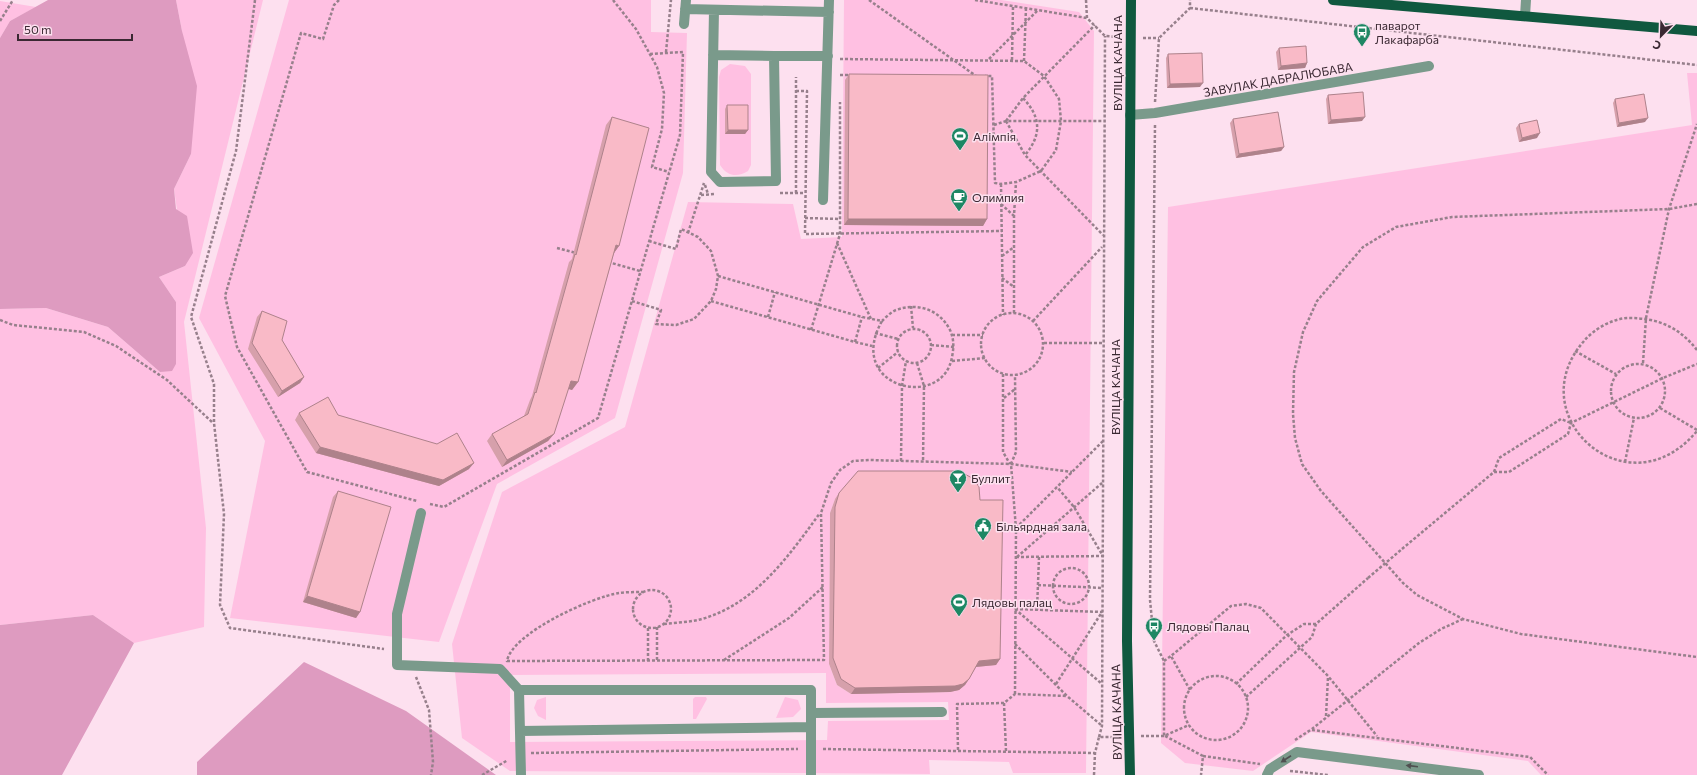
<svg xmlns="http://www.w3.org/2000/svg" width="1697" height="775" viewBox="0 0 1697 775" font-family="Commissioner,sans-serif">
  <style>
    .green { fill: #ffc0e2; fill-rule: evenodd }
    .forest { fill: #de9bc0 }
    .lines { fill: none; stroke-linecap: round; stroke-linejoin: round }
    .path { stroke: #97808c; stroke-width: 2.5; stroke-dasharray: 3 2; stroke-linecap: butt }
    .minor { stroke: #7a9a8b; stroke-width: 10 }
    .major { stroke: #10583f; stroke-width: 10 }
    .path-bridge { stroke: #97808c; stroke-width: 2.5; stroke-dasharray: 3 2; stroke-linecap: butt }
    .wall { fill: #d6a0ab }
    .shaded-wall { fill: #ae828b }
    .building { fill: #f9bac7; stroke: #ae828b }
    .oneway { fill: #505051 }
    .labels { text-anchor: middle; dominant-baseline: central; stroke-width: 3; stroke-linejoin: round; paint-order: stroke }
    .poi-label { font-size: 12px; fill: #3a2832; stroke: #fde0ef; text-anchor: start }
    .street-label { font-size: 12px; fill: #3a2832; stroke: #fde0ef }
  </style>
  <rect width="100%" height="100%" fill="#fde0ef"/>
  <path class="green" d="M176,0H263L184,322L206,528L204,627L134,643L93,615L0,625V309L46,308L108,327L160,372L176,364V302L159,277L185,266L174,189L191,154L182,31Z
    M289,0H651V32L687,33L683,173L615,418L497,484L439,642L230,618L265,441L199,318Z
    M844,0H1001L1079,12L1094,31L1086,773H1013L1009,762L929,760L930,774L510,771L462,738L452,644L502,492L625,427L688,202L793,204L801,239L842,237ZM835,499L950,692L851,694L837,685L829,664L830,513ZM826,673V703L948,702L949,720L828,721L827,740L510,742V675Z
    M0,1L36,7L10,21L0,38Z
    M730,64L745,66L751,74V165L748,171C737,178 727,176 720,165L719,77L721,70Z
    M1687,73H1697V775H1541L1528,761L1311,732L1253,771L1185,763L1161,743L1168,207L1692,125Z
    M546,697V720L538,716L534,708L537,700Z
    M695,697H706L707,699L696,719H693V699Z
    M785,697L798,700L801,709L793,717L776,718Z"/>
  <path class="forest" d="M48,0H176L182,31L197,86L191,154L174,189L176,209L187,216L193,253L185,266L159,277L176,302V364L172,371L160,372L108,327L46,308L0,309V38L10,21Z
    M93,615L134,643L62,775H0V625Z
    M304,662L406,711L496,775H197V762Z"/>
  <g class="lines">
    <path class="path" d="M255,0L236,151L191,317L214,384V423L224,514L220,605L230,628L384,649
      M339,0L334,5L323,39L301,33L225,296L237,347L307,472L417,501
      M613,0L636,29L657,67L664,93L662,129L652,167L669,172
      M869,0L976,76
      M975,0L1087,18
      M1086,0L1087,18L1105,36L1118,37
      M1190,8L1697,65
      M0,21L13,0
      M1143,38H1159
      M666,52L671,0
      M840,59L1024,61L1044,76L1059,99L1061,121L1056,150L1041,171L1016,182L1001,184L995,183L992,76H985
      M989,59L1038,10
      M1012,60L1013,6
      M1024,61L1026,8
      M840,75H850
      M796,91H807L805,234L1002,231
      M1023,98C1041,117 1042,135 1025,155
      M1155,102L1159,38L1190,8V0
      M1006,121L1025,155L1103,235
      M1006,121L1023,98L1095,25
      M994,125L1006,121H1104
      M1155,125L1150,600L1154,641L1164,661V736
      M1001,184L1003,315
      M705,185L708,194
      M780,193H805
      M796,193V77
      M701,195L715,194
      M1001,204L1014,216
      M1697,204L1669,209L1452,217L1396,227L1363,247L1317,301L1303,332L1294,372L1293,414L1295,438L1302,464L1321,491L1403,583L1417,595L1463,619L1521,634L1697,657
      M805,218L840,219
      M688,233L704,183
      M837,243L871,319
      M557,248L576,253
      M1002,256L1014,247
      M608,262L640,271
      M718,276L862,317L882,321C886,317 891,312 896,310C918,302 940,310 950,330C954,339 954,347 952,357C943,411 844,388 882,321
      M1002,278L1014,287
      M632,301L661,310L656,324L676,325L694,319L711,301L716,289L718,276L711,251L698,237L681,229L676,249L649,241
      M711,301L855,342L872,346
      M911,306L913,328
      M1014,313V216L1016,182
      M981 344a31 31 0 1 1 62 0a31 31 0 1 1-62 0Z
      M768,317L775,292
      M0,320L13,325L84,332L116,346L167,380L213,423
      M1033,321L1102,247
      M897 346a17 17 0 1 1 34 0a17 17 0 1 1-34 0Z
      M811,330L840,234V102
      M875,333L898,339
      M952,335H983
      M855,342L862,317
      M1044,343H1103
      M931,345L954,347
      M1697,350C1679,327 1658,318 1629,318C1613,318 1594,329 1584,341C1518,416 1628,514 1697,431
      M1575,351L1616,374
      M952,361L985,358
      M917,363L924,386L923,462
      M1643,363L1646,318L1669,209L1697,124
      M1611 391a27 27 0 1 1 54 0a27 27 0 1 1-54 0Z
      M878,368L898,352
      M1003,374V452L1010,464
      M1004,398L1015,389
      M1660,408L1697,430
      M901,461L902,386L906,361
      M1625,462L1634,418
      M1494,472L1499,458L1561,419L1571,423
      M430,504L444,507L598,418L680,135L683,52L650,54
      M1016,528L1103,441
      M1402,549L1494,472H1509L1568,434L1571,423L1663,378L1697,364
      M1016,557L1103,556L1074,507L1057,487
      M1017,557L1102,483
      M1053 586a18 18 0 1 1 36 0a18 18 0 1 1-36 0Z
      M1038,585L1102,588
      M633 609a19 19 0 1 1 38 0a19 19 0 1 1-38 0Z
      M644,592C636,592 627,592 619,593C592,597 512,633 507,661L824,660L821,513L831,483L840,470L853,461L870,460L1011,464L1072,472
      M1015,609L1102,684
      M1015,609L1102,612
      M1037,610L1039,557
      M664,624C675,623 687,622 698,620C754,606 788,557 820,513
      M657,627V661
      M1015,644L1067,696L1101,725
      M724,660L789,618L823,587
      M648,661V627
      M1164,661L1171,656
      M1184 708a32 32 0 1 1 64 0a32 32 0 1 1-64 0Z
      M416,677L429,710L433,762L431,775
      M1056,684L1102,612
      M1236,684L1287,635L1304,624H1316
      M1190,690L1171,656L1231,606L1246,604L1261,608L1328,676L1377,736
      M1015,694L1016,529L1011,464L1016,452L1015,376
      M1246,697L1312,637L1316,624L1368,578
      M1004,703L1006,751
      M1326,716L1328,677
      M1312,730L1530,757L1548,775
      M1141,736H1164L1189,725
      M1165,736L1203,756L1201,775
      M1099,737L1102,726L1105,36
      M1295,740L1312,729L1419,643L1441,629L1463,619
      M823,749L1095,753
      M958,750L957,704L1004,703L1015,694L1067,696
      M531,753L798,749
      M1203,756L1260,764
      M1290,771L1328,775
      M482,775L508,760
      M1094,775L1095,753L1099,737H1118"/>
    <path class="minor" d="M685,9L829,12
      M714,10L711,172L720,182L776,181L774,56H828
      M1525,16L1526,0
      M684,24L686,0
      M713,55L774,56
      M1130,115L1155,113L1429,66
      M823,200L829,0
      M421,513L397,614V665L500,669L519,690H811V775
      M519,690L521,775
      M811,713L942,712
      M520,731L811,727
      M1267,775L1270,769L1297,752L1479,775"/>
    <path class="major" d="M1333,0L1697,31
      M1130,775L1127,641L1131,0"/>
    <path class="path-bridge" d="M1368,578L1402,549"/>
  </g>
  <path class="wall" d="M1279,48L1307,63L1305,68L1278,70L1276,52Z
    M1168,54L1200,87L1167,88L1166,58Z
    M849,74L987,219L983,226L844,225L845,80Z
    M1328,95L1362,121L1328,124L1326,99Z
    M1615,99L1645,122L1617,127L1613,103Z
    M727,105L748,130L745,134H725V109Z
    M612,117L619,246L614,253L578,382L572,390L568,389L554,434L548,441L502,467L487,441L492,434L524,416L530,400L532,396L569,262L572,259L606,125Z
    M1233,119L1284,147L1281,151L1236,158L1230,123Z
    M1519,124L1537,138L1519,142L1516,128Z
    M262,311L282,340L304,377L300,383L278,397L248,349L257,317Z
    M299,413L338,415L469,469L439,486L316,453L295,420Z
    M338,491L360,612L356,618L303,602L333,497Z
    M839,493L980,500L1000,659L996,665L976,667L969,679L965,685L959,690L950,692L851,694L837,685L829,664L830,513L835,499Z"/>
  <path class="shaded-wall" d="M1307,63L1305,68L1278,70L1281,66Z
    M1203,83L1200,87L1167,88L1170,84Z
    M1365,117L1362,121L1328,124L1331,120Z
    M1648,118L1645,122L1617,127L1619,123Z
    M728,130H748L745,134H725Z
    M1540,133L1537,138L1519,142L1522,138Z
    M1284,147L1281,151L1236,158L1239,154Z
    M848,219H987L983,226L844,225Z
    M616,245L619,246L614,253L611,252Z
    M304,377L300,383L278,397L282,391Z
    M571,381L578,382L572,390L566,388Z
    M554,434L548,441L502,467L507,460Z
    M320,447L474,463L469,469L439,486L316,453Z
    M307,596L360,612L356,618L303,602Z
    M1000,659L996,665L975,667L979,661Z
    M969,679L965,685L959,690L950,692L851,694L855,688Z"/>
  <path class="building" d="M1306,46L1307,63L1281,66L1279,48Z
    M1202,53L1203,83L1170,84L1168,54Z
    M849,74L988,75L987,219H848Z
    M1363,92L1365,117L1331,120L1328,95Z
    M1644,94L1648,118L1619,123L1615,99Z
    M727,105H748V130H728Z
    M1278,112L1284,147L1239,154L1233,119Z
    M612,117L649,128L619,246L616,245L578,382L571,381L554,434L507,460L492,434L528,414L535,392L536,393L575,254L576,255Z
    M1537,120L1540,133L1522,138L1519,124Z
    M262,311L287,321L282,340L304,377L282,391L252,343Z
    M328,397L338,415L437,444L457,433L474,463L443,480L320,447L299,413Z
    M858,471H959L974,479L979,487L980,500H1003L1000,659L979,661L969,679L963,684L955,686L855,688L841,679L833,658L835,507L839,493Z
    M338,491L391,507L360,612L307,596Z"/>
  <defs><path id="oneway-solid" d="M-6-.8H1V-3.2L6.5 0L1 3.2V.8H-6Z"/></defs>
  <g class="oneway">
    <use href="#oneway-solid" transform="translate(1286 759) rotate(147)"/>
    <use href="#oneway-solid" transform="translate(1412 766) rotate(-173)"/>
  </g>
  <defs>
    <g id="bus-pin" transform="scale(0.9)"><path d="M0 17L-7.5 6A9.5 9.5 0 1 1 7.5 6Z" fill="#1e8764" stroke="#fde0ef"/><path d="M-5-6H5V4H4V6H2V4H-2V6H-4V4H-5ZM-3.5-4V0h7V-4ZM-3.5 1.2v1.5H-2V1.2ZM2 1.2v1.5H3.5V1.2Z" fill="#fff"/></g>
    <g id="stadium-pin" transform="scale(0.9)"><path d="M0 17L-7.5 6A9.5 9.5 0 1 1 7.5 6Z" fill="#1e8764" stroke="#fde0ef"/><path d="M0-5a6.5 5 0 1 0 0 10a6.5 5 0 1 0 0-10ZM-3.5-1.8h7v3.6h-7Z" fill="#fff"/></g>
    <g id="cafe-pin" transform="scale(0.9)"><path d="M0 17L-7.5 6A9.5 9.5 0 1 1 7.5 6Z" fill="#1e8764" stroke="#fde0ef"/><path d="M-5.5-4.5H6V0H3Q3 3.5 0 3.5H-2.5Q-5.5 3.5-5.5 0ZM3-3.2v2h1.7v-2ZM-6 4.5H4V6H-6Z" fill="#fff"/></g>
    <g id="bar-pin" transform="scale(0.9)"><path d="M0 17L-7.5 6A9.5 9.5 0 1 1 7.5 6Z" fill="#1e8764" stroke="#fde0ef"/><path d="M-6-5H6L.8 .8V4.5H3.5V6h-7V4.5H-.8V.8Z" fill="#fff"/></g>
    <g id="civic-pin" transform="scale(0.9)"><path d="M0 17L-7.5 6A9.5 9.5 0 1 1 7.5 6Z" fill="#1e8764" stroke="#fde0ef"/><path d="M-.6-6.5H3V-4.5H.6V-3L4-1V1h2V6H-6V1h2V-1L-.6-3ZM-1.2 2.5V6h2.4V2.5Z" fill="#fff"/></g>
  </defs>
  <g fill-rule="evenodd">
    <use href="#bus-pin" x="1362" y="32"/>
    <use href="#stadium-pin" x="960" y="136"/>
    <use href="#cafe-pin" x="959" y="197"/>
    <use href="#bar-pin" x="958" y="478"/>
    <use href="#civic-pin" x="983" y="526"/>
    <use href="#stadium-pin" x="959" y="602"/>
    <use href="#bus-pin" x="1154" y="626"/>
  </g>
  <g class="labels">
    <g class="poi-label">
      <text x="1375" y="25">паварот<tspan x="1375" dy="14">Лакафарба</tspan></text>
      <text x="973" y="136">Алімпія</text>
      <text x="972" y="197">Олимпия</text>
      <text x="971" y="478">Буллит</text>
      <text x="996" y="526">Більярдная зала</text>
      <text x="972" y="602">Лядовы палац</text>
      <text x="1167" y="626">Лядовы Палац</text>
    </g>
    <g class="street-label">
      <text transform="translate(1117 63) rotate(-90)">ВУЛІЦА КАЧАНА</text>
      <text transform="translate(1278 79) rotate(-10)">ЗАВУЛАК ДАБРАЛЮБАВА</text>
      <text transform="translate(1115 387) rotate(-90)">ВУЛІЦА КАЧАНА</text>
      <text transform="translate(1116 712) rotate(-91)">ВУЛІЦА КАЧАНА</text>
    </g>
  </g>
  <g transform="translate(1661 36) rotate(203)" stroke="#fde0ef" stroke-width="3" paint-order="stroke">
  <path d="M0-3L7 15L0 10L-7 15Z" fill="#3a2832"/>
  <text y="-6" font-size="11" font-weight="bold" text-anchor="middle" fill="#3a2832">С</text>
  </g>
  <path d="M18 34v6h114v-6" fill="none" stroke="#3a2832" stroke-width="2"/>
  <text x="24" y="34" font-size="12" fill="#3a2832" stroke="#fde0ef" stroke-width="3" paint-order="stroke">50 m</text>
</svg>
